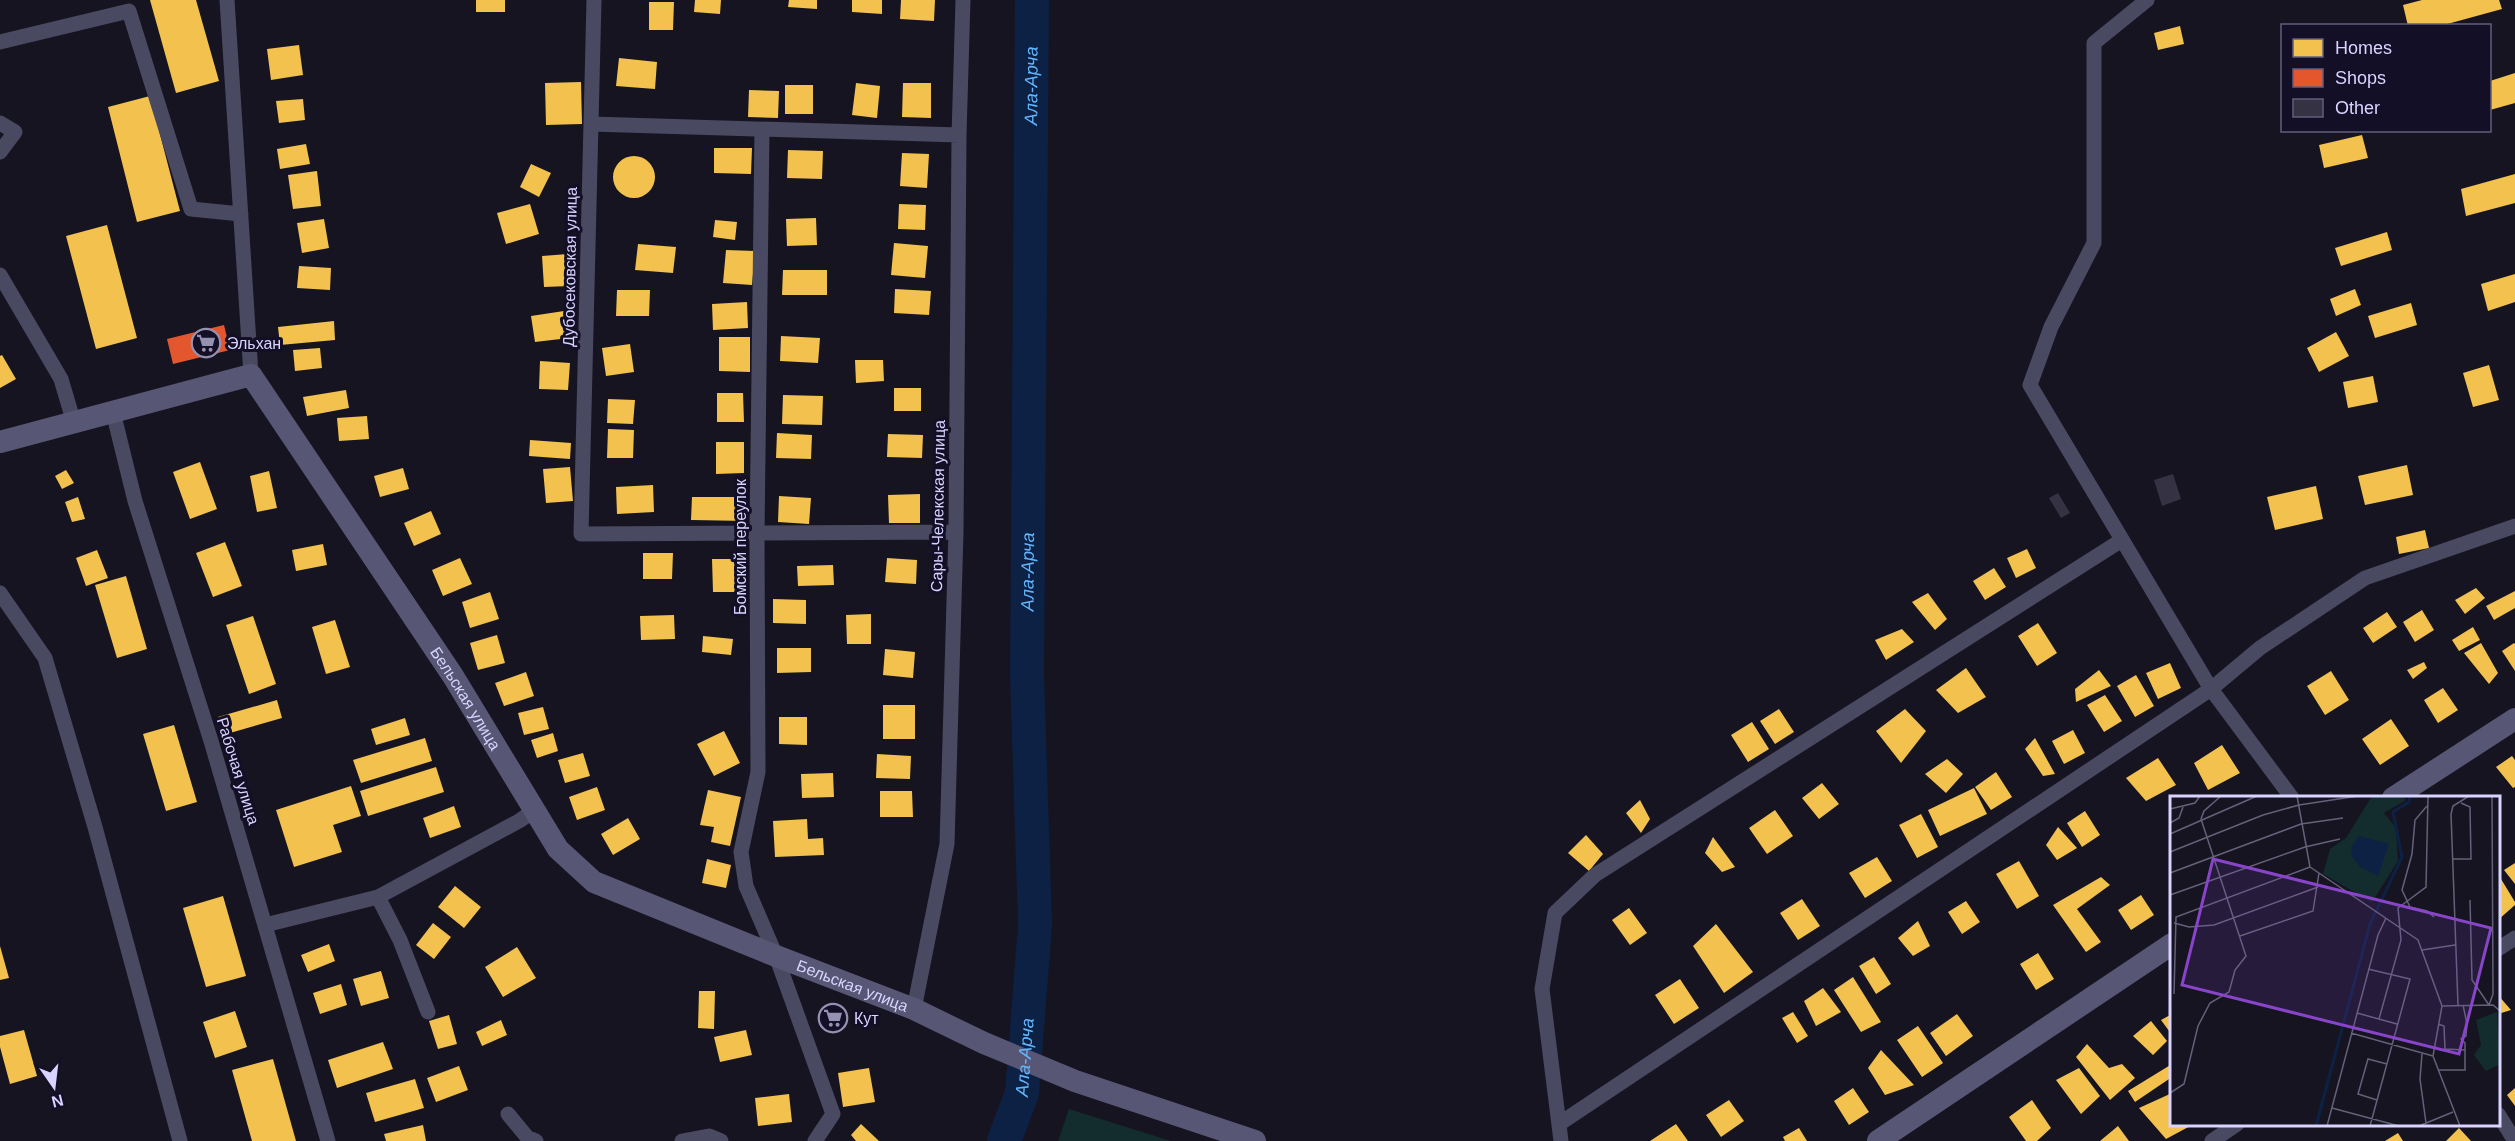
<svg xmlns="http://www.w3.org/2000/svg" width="2515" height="1141" viewBox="0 0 2515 1141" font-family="Arial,sans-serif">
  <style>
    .green { fill: #132c2d }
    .homes { fill: #f2c14e }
    .shops { fill: #e4572e }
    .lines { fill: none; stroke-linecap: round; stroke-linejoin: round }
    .river { stroke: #0d2144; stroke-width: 34 }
    .building { fill: #343243 }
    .street { stroke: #4a4962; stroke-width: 15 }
    .secondary { stroke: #575674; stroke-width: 22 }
    .labels { text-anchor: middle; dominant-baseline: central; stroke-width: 6; stroke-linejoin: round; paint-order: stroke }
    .street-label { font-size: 16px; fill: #d9d4ff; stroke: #130f26 }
    .poi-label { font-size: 16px; fill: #d9d4ff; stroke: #130f26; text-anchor: start }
    .water-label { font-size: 18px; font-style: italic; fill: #62b6ff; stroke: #130f26 }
    .inset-river { fill: none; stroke: #0d2144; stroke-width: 3 }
    .inset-road { fill: none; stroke: #64617a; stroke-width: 1.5 }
    .view { fill: #8945c9; fill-opacity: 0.15; stroke: #8945c9; stroke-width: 3 }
    .inset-edge { fill: none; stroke: #d9d4ff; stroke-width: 3 }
  </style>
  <rect width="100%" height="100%" fill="#161421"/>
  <path class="green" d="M1069,1109L1171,1141H1058Z"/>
  <path class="homes" d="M150,0H196L219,81L176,93Z
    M476,0H505V12H476Z
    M695,0H721L720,14L694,12Z
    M789,0H817V9L788,7Z
    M852,0H882V14L852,12Z
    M901,0H935L934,21L900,19Z
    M2422,0H2499L2502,9L2440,26H2408L2403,5Z
    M649,2H674L673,30H649Z
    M2180,26L2184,44L2158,50L2154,33Z
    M299,45L303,75L271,80L267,49Z
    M619,58L657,62L655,89L616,86Z
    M2515,73V103L2490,110V81Z
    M581,82L582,124L546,125L545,83Z
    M856,83L880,86L877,118L852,115Z
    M903,83H931V118L902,117Z
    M785,85H813V114H785Z
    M749,90L779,91L778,118L748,117Z
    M150,96L180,211L137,222L108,107Z
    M303,99L305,120L279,123L276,101Z
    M2362,135L2368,158L2324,168L2319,145Z
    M306,144L310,164L280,169L277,149Z
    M714,148H752L751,174L714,173Z
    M788,150L823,151L822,179L787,178Z
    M902,153L929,154L927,188L900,186Z
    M613 177a21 21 0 1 1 42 0a21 21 0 1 1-42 0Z
    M531,164L551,173L539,197L520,187Z
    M317,171L321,206L293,209L288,175Z
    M2515,174V203L2466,216L2461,189Z
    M530,204L539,234L506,244L497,213Z
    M899,204L926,205L925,230L898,229Z
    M816,218L817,245L787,246L786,219Z
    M324,219L329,248L302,253L297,223Z
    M715,220L737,222L735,240L713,237Z
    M107,225L137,338L96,349L66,236Z
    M2387,232L2392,250L2341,266L2335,248Z
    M894,243L928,246L925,278L891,275Z
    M638,244L676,247L673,273L635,270Z
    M726,250L755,251L752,285L723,283Z
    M568,254L570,286L544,287L542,256Z
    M299,266L331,268L330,290L297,288Z
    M783,270H827V295H782Z
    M2515,274V302L2488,311L2481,284Z
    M895,289L931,291L929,315L894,313Z
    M2355,289L2361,305L2336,316L2330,299Z
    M617,290H650L649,316H616Z
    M747,302L748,328L713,330L712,304Z
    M2411,303L2417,325L2375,338L2368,316Z
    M564,311L569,338L535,342L531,316Z
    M334,321L335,340L280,345L278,327Z
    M2336,332L2349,356L2319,372L2307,348Z
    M781,336L820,338L818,363L780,361Z
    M719,337H750V372L719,371Z
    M630,344L634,372L606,376L602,348Z
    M320,348L322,368L295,371L293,350Z
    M2,355L16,379L0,388V356Z
    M855,360H883L884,381L856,383Z
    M540,361L570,363L568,390L539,389Z
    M2489,365L2499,400L2473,407L2463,373Z
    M2373,376L2378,402L2348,408L2343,382Z
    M894,388H921V411H894Z
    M346,390L349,408L307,416L303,397Z
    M717,393H743L744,422H717Z
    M783,395L823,396L822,425L782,424Z
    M608,399L635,400L633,424L607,423Z
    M367,416L369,439L339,441L337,418Z
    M608,429L634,430L633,458H607Z
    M777,433L812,435L811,459L776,458Z
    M888,434L923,435L922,458L887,457Z
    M530,440L571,443L570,459L529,456Z
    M716,442H744V473L716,474Z
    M200,462L217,509L190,519L173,472Z
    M2407,465L2413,495L2365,505L2358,476Z
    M570,467L573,501L546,503L543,469Z
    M403,468L409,489L380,497L374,476Z
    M66,470L74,483L62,489L55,476Z
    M269,471L277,508L257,512L250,476Z
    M653,485L654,512L617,514L616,487Z
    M2316,486L2323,519L2275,530L2267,497Z
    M920,494V523H889L888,495Z
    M779,496L811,498L809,524L778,522Z
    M78,497L85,519L72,522L65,502Z
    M692,497H747V521L691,520Z
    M431,511L441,534L414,546L404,523Z
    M2425,530L2429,548L2399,554L2396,537Z
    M225,542L242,586L213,597L196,553Z
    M323,544L327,565L296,571L292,550Z
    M2027,549L2036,568L2016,578L2007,558Z
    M97,550L108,578L86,586L76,558Z
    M643,553H673L672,579H643Z
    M460,558L472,584L443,596L432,570Z
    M887,558L917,560L916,584L885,582Z
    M712,559H741L742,592H713Z
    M833,565L834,585L798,586L797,566Z
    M1994,568L2006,587L1985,600L1973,581Z
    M126,576L147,649L117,658L95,585Z
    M2476,588L2485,598L2465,614L2455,600Z
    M2515,591V608L2494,620L2486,606Z
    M490,592L499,619L470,628L462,602Z
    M1928,593L1947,619L1935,630L1912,602Z
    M773,599L806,600V624L773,623Z
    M2422,610L2434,630L2415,642L2403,622Z
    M2387,612L2397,627L2373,643L2363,628Z
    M871,614V644H847L846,615Z
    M674,615L675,639L641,640L640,616Z
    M253,616L276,684L249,694L226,625Z
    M335,620L350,667L326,674L312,627Z
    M2038,623L2057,653L2037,666L2018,636Z
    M2473,627L2480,640L2459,651L2452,640Z
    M1902,629L1914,642L1886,660L1875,640Z
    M497,635L505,663L478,670L470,643Z
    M703,636L733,639L731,655L702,652Z
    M2481,643L2498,673L2489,684L2464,653Z
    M2514,643L2515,644V671L2502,651Z
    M777,648H811V672L777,673Z
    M885,649L915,652L913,678L883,675Z
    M2424,662L2427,668L2413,679L2407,670Z
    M2170,663L2181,688L2158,699L2146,673Z
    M1966,668L1986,697L1958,713L1936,690Z
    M2099,670L2111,686L2076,702L2075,689Z
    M2331,671L2349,700L2325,715L2307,686Z
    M526,672L534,696L504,706L495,683Z
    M2136,675L2154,706L2135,717L2117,686Z
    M2443,688L2458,710L2438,723L2424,700Z
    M2105,695L2122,721L2104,732L2087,705Z
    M277,700L282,718L223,735L218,717Z
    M883,705H915V739H883Z
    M543,707L549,729L524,735L518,713Z
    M1779,709L1794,732L1775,744L1760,721Z
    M1905,709L1926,731L1901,763L1876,731Z
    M779,717H807V745L779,744Z
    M405,718L410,735L376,745L371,729Z
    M2391,719L2409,746L2380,765L2362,739Z
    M1752,722L1769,749L1748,762L1731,735Z
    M174,725L197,802L166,811L143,734Z
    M2073,730L2085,753L2064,764L2052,741Z
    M724,731L740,763L714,776L697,744Z
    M553,733L558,751L537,758L531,740Z
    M425,738L432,761L361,783L353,760Z
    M2035,738L2055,774L2043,776L2025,749Z
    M2222,745L2240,773L2208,790L2194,763Z
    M583,753L590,776L565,783L558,760Z
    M877,754L911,756L910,779L876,778Z
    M2512,756L2515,760V787L2513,788L2496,767Z
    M2158,758L2176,785L2146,801L2126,778Z
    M1947,759L1963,774L1946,793L1925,774Z
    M436,767L444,792L368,816L360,791Z
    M1996,772L2012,797L1991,810L1975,787Z
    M833,773L834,797L802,798L801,774Z
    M1822,783L1839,804L1819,819L1802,798Z
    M351,786L361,816L333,825L342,852L294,867L276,810Z
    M597,787L605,810L577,820L569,797Z
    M1974,788L1987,814L1940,836L1928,810Z
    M708,790L741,797L730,846L711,842L714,827L700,825Z
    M880,791H912L913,817H880Z
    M1640,800L1650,819L1641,833L1626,813Z
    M454,806L461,827L430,838L423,818Z
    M1775,810L1793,836L1767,854L1749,828Z
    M2085,811L2100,835L2082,847L2067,823Z
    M1921,814L1938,847L1917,858L1899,825Z
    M628,818L640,839L613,855L601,834Z
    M807,819L808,839L823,838L824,855L775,857L773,821Z
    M2058,827L2077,848L2057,860L2046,845Z
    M1586,835L1603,854L1589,871L1568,853Z
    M1713,837L1735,867L1722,872L1705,853Z
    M1877,857L1892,881L1865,898L1849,873Z
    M707,859L731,865L726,888L702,883Z
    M2019,861L2039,896L2017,909L1996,874Z
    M2515,863V884L2504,870Z
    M2498,874L2515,902V905L2498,920Z
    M2101,877L2110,885L2077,909L2101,942L2086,952L2053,905Z
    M455,886L481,907L464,928L438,907Z
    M2141,895L2154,915L2131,930L2118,910Z
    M223,896L246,976L206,987L183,908Z
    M1802,899L1820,926L1798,940L1780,913Z
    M1966,901L1980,922L1962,934L1948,912Z
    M1629,908L1647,933L1630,945L1612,920Z
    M1918,921L1930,946L1913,956L1898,938Z
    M433,923L451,937L434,959L416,945Z
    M1716,924L1753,972L1724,993L1693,946Z
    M329,944L335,961L308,972L301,955Z
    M0,946L9,978L0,980Z
    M517,947L536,978L503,997L485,967Z
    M2038,953L2054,979L2036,990L2020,964Z
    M1874,957L1891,984L1876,994L1859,966Z
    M381,971L389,998L361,1006L353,979Z
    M1853,977L1881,1022L1861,1032L1834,990Z
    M1680,979L1699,1008L1674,1024L1655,995Z
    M341,984L347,1005L320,1014L313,993Z
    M1823,988L1841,1012L1816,1026L1804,1001Z
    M699,991H715L714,1029L698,1028Z
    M2498,995L2511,1010L2498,1014Z
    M235,1011L247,1047L215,1058L203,1022Z
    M1793,1012L1808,1036L1797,1043L1782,1018Z
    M1957,1014L1973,1036L1946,1056L1930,1033Z
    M2172,1014V1035L2161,1020Z
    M449,1015L457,1044L438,1049L429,1021Z
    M501,1020L507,1035L482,1046L476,1032Z
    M2151,1021L2167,1041L2153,1055L2133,1036Z
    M1918,1026L1943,1063L1922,1077L1897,1040Z
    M24,1030L37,1076L10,1084L0,1047V1036Z
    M746,1030L752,1055L720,1062L714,1037Z
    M383,1042L393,1069L337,1088L328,1060Z
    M2087,1044L2109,1068L2122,1064L2135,1078L2110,1100L2076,1057Z
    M1881,1050L1914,1085L1885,1095L1868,1068Z
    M273,1059L296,1141H252L232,1070Z
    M2172,1064V1077L2135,1102L2128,1091Z
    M459,1066L468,1090L436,1102L427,1078Z
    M869,1068L875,1102L843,1107L838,1073Z
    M2079,1068L2100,1096L2081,1114L2056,1080Z
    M415,1079L424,1108L375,1122L366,1093Z
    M1853,1088L1869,1112L1849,1125L1834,1101Z
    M2515,1088V1106L2507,1095Z
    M2172,1093V1124H2194L2166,1139L2139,1108Z
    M789,1094L792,1122L758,1126L755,1098Z
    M1729,1100L1744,1121L1721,1137L1706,1115Z
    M2032,1100L2051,1128L2037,1141H2026L2009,1117Z
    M861,1124L879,1141H856L851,1135Z
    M1676,1124L1688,1141H1650Z
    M423,1125L426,1141H386L384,1134Z
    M2118,1126L2129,1141H2100Z
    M1799,1128L1807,1141H1785L1783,1137Z
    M2459,1128L2471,1141H2446Z
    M2398,1133L2403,1141H2385Z"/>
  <path class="shops" d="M224,325L230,350L173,364L167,339Z
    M822,1010L844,1015L841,1027L819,1022Z"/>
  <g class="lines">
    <path class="river" id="s1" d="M1004,1141L1022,1093L1035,925L1027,675L1032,0"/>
  </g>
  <path class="building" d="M2173,474L2181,499L2162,506L2154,480Z
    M2058,493L2070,513L2061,518L2049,498Z"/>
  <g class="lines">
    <path class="street" d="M227,0L251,375
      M594,0L581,534L956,532
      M2147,0L2094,43V243L2051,327L2030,385L2211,689L2292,798
      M0,42L129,11L191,209L241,214
      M0,123L15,132L0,152
      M591,124L959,135
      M762,130L757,534L758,772L741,852L746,886L776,956L833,1114L815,1141
      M0,275L61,379L74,423
      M113,412L135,501L211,741L328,1141
      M0,593L45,658L95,827L180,1141
      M378,897L400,940L428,1012
      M265,925L378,897L519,821L535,810
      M2498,949L2515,938
      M914,1009L947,844L956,532L959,135L963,0
      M508,1114L527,1137L536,1141
      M2498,1114L2515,1141
      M1559,1124L2211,689L2260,648L2365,578L2515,526
      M682,1141L709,1136L721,1141
      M1561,1141L1542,989L1555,913L1595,875L2122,540
      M2212,1141L2237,1124"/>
    <g class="secondary">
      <path id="s2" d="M0,442L251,375L453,676L558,849L594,882L776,956L914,1009L984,1043L1075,1081L1255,1141"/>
      <path d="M2393,798L2515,719"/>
      <path d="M1878,1141L2172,944"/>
    </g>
  </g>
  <defs>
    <g id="supermarket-ring" transform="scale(1.5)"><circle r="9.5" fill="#130f26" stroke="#9591b1" stroke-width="1.5"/><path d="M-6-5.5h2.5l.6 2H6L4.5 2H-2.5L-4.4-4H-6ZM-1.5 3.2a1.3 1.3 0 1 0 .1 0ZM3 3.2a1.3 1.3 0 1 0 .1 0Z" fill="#9591b1"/></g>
  </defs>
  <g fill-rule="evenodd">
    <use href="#supermarket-ring" x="206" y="343"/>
    <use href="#supermarket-ring" x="833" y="1018"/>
  </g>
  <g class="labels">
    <g class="street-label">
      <text transform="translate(570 267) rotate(-89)">Дубосековская улица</text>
      <text transform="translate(938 506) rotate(-89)">Сары-Челекская улица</text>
      <text transform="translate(740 547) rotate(-90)">Бомский переулок</text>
      <text stroke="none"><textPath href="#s2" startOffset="648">Бельская улица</textPath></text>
      <text transform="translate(238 771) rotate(73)">Рабочая улица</text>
      <text stroke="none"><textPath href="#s2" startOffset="1152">Бельская улица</textPath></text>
    </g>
    <g class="poi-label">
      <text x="227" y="343">Эльхан</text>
      <text x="854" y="1018">Кут</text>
    </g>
    <g class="water-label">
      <text stroke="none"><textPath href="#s1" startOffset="1059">Ала-Арча</textPath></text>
      <text stroke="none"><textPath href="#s1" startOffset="573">Ала-Арча</textPath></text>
      <text stroke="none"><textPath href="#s1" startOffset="87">Ала-Арча</textPath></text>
    </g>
  </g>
  <g transform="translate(2170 796)">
    <rect width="330" height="330" fill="#161421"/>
    <path d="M202,0H232L236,4L214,17L226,32L228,65L202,106L153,78L160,53L176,42ZM327,216L330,268L316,275L304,259L311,249L306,224Z" fill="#132c2d"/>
    <path d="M189,40L219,48L208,80L190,71L182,60L181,51Z" fill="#0d2144"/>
    <path class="inset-river" d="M146,330L200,128L232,61L223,16L239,6L240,0"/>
    <path class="inset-road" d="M127,0L140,71M257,10L245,24L242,58L232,94L240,111L257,115L264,121M0,13L25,7L30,0M0,27L9,22L13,11M0,38L87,0M0,56L93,19L129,9L188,0M282,63H301L300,11L291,7M140,71L248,144L272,210L323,209L330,215M0,77L131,28L173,22M0,99L135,51L170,43M300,104L302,184L319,209M4,127L19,131L44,129L148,91M70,140L143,115L149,77M252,154L285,149M198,173L240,183L200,330M4,198L6,121L140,71M288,209L281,18L283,10L299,0M319,209L323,198L322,0M187,217L227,228M209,223L231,144L228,112L256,91L258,0M268,228L274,230L275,253L295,254M181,237L263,260M252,258L250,283L256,327M263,260L290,330M263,260L272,210M268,274H295V247L291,243L296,240L297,228L293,209M0,297L14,288L28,230L40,207L59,196L65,174L76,160L31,23L34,15L51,0M207,304L188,298L198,263L217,268M162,312L229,330M157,330L208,139L216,122M249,330L283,316"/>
    <path class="view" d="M43,63L321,132L289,258L12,189Z"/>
    <rect width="330" height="330" class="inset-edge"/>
  </g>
  <rect x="2281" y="24" width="210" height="108" fill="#130f26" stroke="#625e7d" stroke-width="1.5"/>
  <rect x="2293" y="39" width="30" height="18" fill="#f2c14e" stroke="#625e7d" stroke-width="1.5"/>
  <text x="2335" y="54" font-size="18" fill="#d9d4ff">Homes</text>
  <rect x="2293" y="69" width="30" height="18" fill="#e4572e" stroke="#625e7d" stroke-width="1.5"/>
  <text x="2335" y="84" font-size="18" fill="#d9d4ff">Shops</text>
  <rect x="2293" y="99" width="30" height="18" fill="#343243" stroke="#625e7d" stroke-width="1.5"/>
  <text x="2335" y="114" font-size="18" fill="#d9d4ff">Other</text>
  <g transform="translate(54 1087) rotate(166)" stroke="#130f26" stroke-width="4.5" paint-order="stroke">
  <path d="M0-4.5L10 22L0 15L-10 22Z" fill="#d9d4ff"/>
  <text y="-9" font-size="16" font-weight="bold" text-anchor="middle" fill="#d9d4ff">N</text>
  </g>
</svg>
